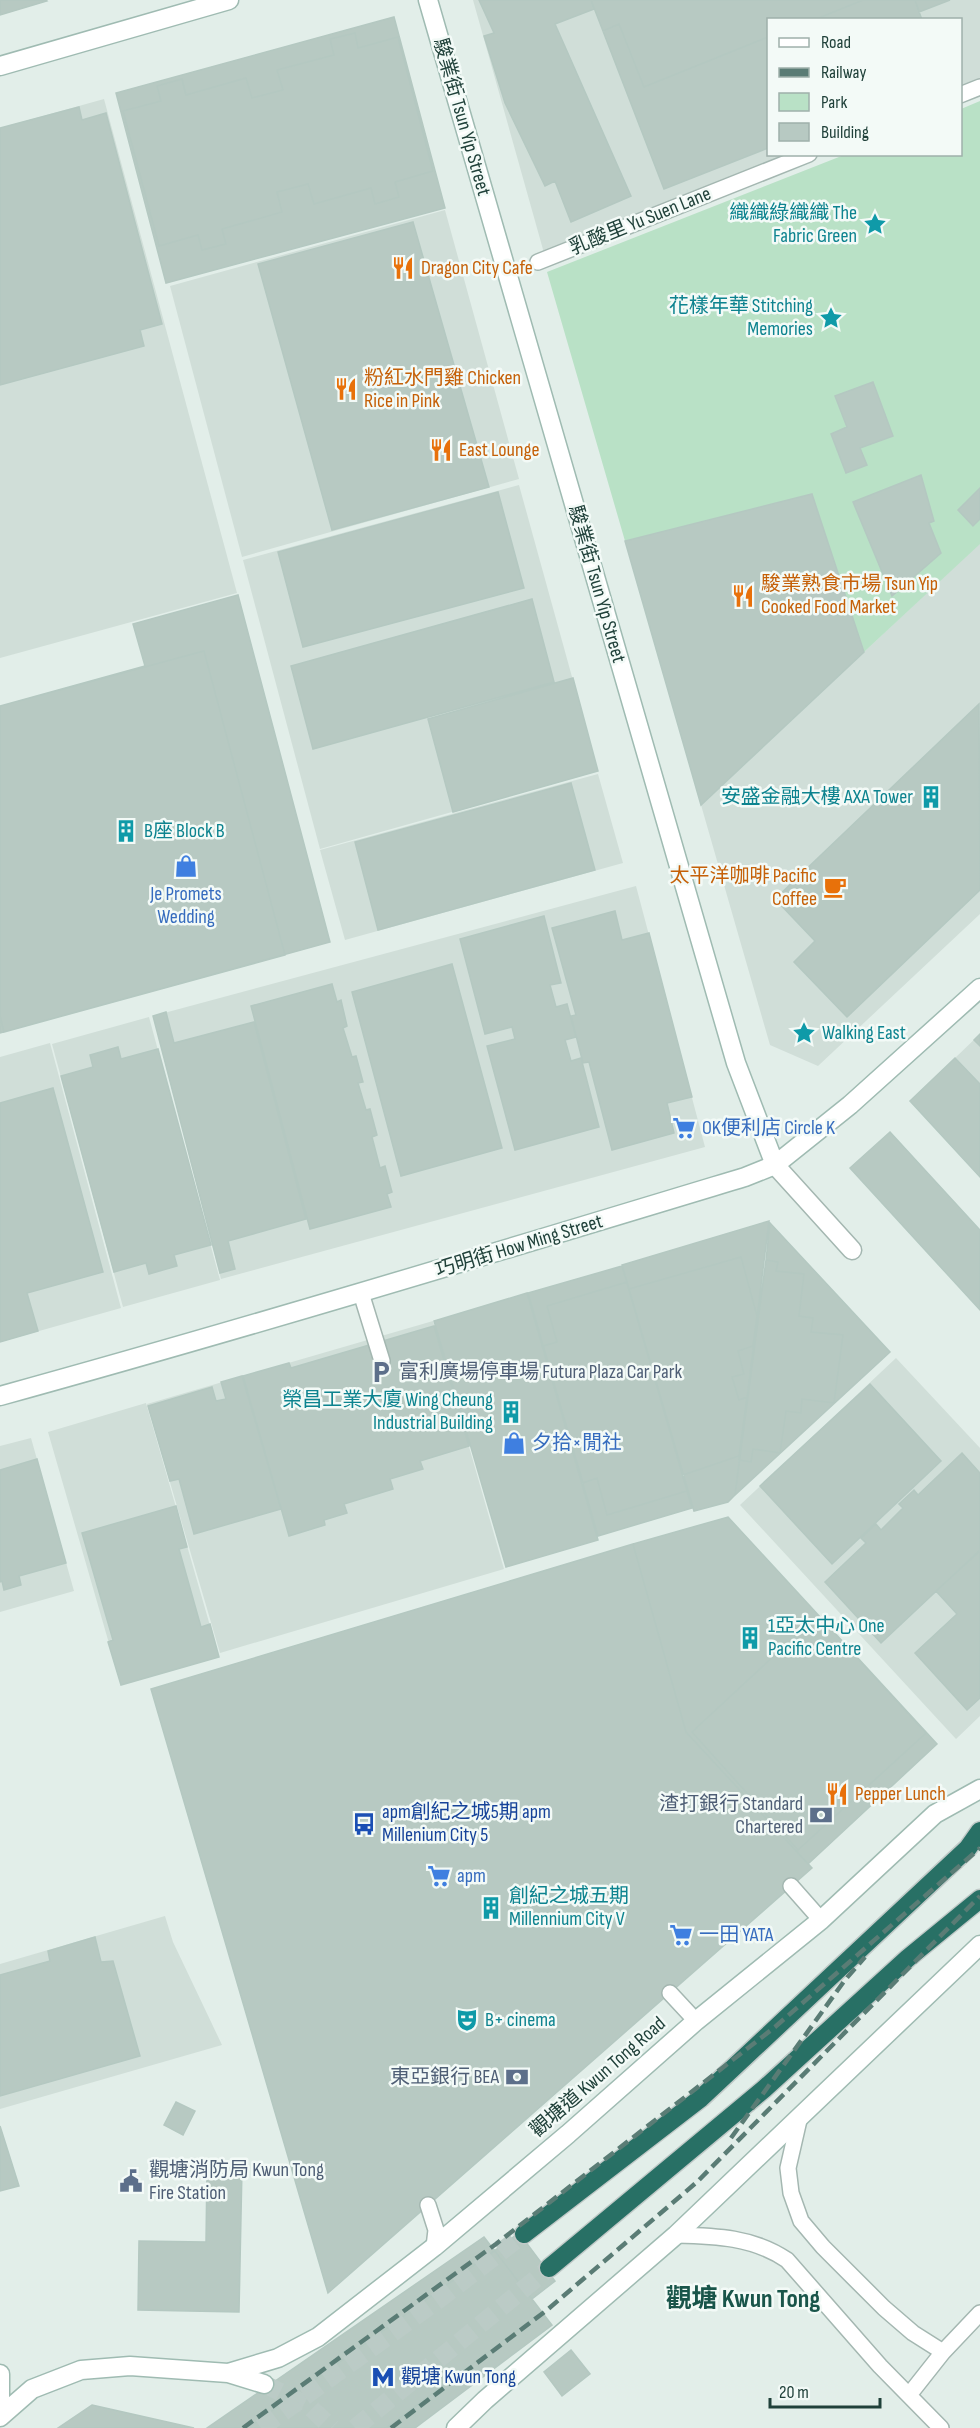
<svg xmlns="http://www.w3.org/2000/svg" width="980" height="2428" viewBox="0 0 980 2428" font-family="'Sofia Sans Condensed','Noto Sans TC',sans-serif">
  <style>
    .built { fill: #d0ded8 }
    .green { fill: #b9e1c6 }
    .building { fill: #b7c9c2; stroke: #b4c8c1; stroke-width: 1.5 }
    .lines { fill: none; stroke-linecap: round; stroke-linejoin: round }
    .secondary-tunnel { stroke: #bbcbc6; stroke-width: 18; stroke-dasharray: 18 9; stroke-linecap: butt }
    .highway-tunnel { stroke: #bbcbc6; stroke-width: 18; stroke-dasharray: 18 9; stroke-linecap: butt }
    .lane-casing { stroke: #a4b7b1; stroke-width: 18 }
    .street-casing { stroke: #a4b7b1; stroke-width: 21 }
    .secondary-casing { stroke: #9fbbb2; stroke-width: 21 }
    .highway-casing { stroke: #c1cac8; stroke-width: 21 }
    .lane { stroke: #fff; stroke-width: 15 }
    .street { stroke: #fff; stroke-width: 18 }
    .secondary { stroke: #fff; stroke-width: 18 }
    .highway { stroke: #287065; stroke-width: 18 }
    .rail { stroke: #5a7c75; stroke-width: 4.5; stroke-dasharray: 12 6; stroke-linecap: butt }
    .labels { text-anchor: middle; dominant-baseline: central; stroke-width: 5; stroke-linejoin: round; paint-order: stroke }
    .street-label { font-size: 20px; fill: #20413a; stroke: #f3faf7 }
    .culture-label { font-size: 20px; fill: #0d838f; stroke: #f3faf7; text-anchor: start }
    .food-label { font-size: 20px; fill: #c56008; stroke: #f3faf7; text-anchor: start }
    .shop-label { font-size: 20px; fill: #366cbe; stroke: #f3faf7; text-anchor: start }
    .service-label { font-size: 20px; fill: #4e5e75; stroke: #f3faf7; text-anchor: start }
    .transit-label { font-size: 20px; fill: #164399; stroke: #f3faf7; text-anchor: start }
    .district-label { font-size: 26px; font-weight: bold; fill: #19554a; stroke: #f3faf7 }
  </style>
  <rect width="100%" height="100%" fill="#e2eee9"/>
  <path class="built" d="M473,0H980V82L961,89L960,20H768V154L795,155L544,253Z
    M104,99L237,593L0,658V128Z
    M445,210L519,479L242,557L170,286Z
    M519,485L598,771L320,849L243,560Z
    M980,543V914L818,1066L770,1045L701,805Z
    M598,774L623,863L345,940L320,850Z
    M636,886L705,1147L221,1279L153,1016Z
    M149,1017L220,1280L123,1307L52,1044Z
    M980,1034V1085L955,1058Z
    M50,1043L121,1308L0,1342V1057Z
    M433,1321L504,1569L220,1653L147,1404Z
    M896,1358L980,1448V1716L956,1739L740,1505Z
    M146,1403L219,1657L121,1685L48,1432Z
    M31,1438L74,1591L0,1612V1446Z
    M165,1916L173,1942L222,2045L0,2109V1964Z"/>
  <path class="green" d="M980,101V544L864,652L812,494L625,541L547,272L844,155L960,154L961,109Z"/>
  <path class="building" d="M0,0H46L47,1L0,15Z
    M479,0H591L594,9L555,24L631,196L571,222L555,181L545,186L505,103L484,36L494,33Z
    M591,0H863L814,20H768V37L644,87L619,24L603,31Z
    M591,0H915L922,20H768V148L664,189Z
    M915,0H950L919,12Z
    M394,17L445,208L166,283L116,93Z
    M355,33L358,48L398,37L433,171L395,182L399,197L375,204L371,188L314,204L308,184L277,192L282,212L222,229L226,244L202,250L198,235L159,246L123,111L161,101L157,86L182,79L186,95L246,78L252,98L283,90L277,70L334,55L330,39Z
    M79,107L82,120L106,113L162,324L140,330L144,346L0,385V128Z
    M413,222L489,487L332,530L258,264Z
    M873,382L893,436L860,448L867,465L846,473L831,434L847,427L835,396Z
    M921,475L934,521L929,523L941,553L892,596L853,502Z
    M980,488V519L973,526L958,510Z
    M498,492L524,588L303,647L278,552Z
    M812,494L864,652L701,805L625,541Z
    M238,595L330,942L0,1033V706L145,666L133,624Z
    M532,599L554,682L313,749L291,666Z
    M204,651L285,955L4,1032L0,1016V706Z
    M573,678L598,771L453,812L428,719Z
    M979,704L980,890L847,1017L794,962L815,941L775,899Z
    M571,783L595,870L378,930L355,842Z
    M615,911L622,940L649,933L692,1097L667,1103L674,1133L612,1150L589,1062L583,1063L571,1016L576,1015L552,928Z
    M544,916L561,983L550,985L556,1007L567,1004L576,1037L565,1040L571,1061L581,1058L599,1127L515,1150L487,1046L515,1039L512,1027L485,1034L460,939Z
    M452,964L502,1148L401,1176L352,992Z
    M332,984L337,1002L341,1000L347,1026L343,1028L352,1057L356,1056L363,1082L358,1083L366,1110L370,1109L377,1135L372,1137L380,1168L385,1166L392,1192L387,1194L391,1207L310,1229L251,1006Z
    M166,1012L174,1043L254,1022L306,1219L228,1241L235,1269L220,1273L153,1016Z
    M980,1034V1046L974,1040Z
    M118,1047L121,1059L158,1049L211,1245L174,1255L177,1266L149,1274L146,1263L114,1272L61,1076L93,1067L90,1055Z
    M955,1058L980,1084V1177L910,1101Z
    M53,1088L103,1272L27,1293L38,1331L0,1342V1103Z
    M890,1132L980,1230V1310L850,1168Z
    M769,1221L735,1495L728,1502L694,1511L622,1265Z
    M770,1223L890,1352L735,1495L766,1260Z
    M741,1257L757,1316L753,1346L738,1351L744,1374L732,1377L739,1400L747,1397L739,1456L683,1475L629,1289Z
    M766,1260L778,1262L776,1271L804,1274L799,1316L813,1318L811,1332L843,1335L834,1403L802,1399L801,1413L786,1411L780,1453L753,1449L751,1462L739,1460Z
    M622,1266L692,1508L598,1536L528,1293Z
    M627,1282L687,1491L607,1515L597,1478L583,1483L543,1346L557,1342L547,1306Z
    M527,1293L598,1540L506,1567L434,1321Z
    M434,1326L469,1446L420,1461L423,1469L390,1479L393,1489L344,1504L347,1513L324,1520L325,1525L289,1536L243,1376L289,1363L291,1368Z
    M242,1376L281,1509L194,1534L179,1479L170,1481L148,1406L212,1387L216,1401L226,1399L221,1382Z
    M870,1384L941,1461L832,1564L760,1486Z
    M962,1453L980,1473V1550L881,1643L825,1582L866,1543L861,1538L876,1524L881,1530L903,1508L899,1504L914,1490L918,1495Z
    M37,1459L66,1563L19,1576L21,1585L4,1590L2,1581L0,1582V1470Z
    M176,1506L187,1547L179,1549L201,1627L210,1624L219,1657L121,1685L108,1642L113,1640L82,1533Z
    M728,1517L937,1744L808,1864L686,1732L633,1544Z
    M633,1544L686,1732L812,1868L328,2293L151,1689Z
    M980,1551V1698L967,1710L915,1653L957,1614L936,1591Z
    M818,1615L926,1733L798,1850L692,1732Z
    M95,1937L101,1962L113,1961L140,2056L0,2096V1975L50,1961L48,1951Z
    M176,2102L195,2111L183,2135L164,2125Z
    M0,2126L19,2186L0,2191Z
    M207,2168H242L239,2312L138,2310L139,2241L206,2242Z
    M519,2233L555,2281L532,2299L542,2312L386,2428H248Z
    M484,2237L552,2325L415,2428H207Z
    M571,2350L590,2374L562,2396L544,2372Z
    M92,2405L194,2428H58Z"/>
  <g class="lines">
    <path class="secondary-tunnel" d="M264,2384L309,2406L332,2428"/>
    <path class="highway-tunnel" d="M261,2428L445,2295L524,2234
      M355,2428L549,2268"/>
    <g class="lane-casing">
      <path id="lane" d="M960,95L980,87
        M538,262L809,154
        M361,1293L382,1361
        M791,1886L821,1920
        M670,1993L696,2021
        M799,2120L788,2168L791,2193L801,2221L823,2247L884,2308L913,2333L943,2352
        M428,2205L436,2230L434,2247
        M676,2235C716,2236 753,2237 787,2260L880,2366L941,2428
        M909,2395L943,2352L980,2313"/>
    </g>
    <g class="street-casing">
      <path id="street" d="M775,1165L852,1250"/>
    </g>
    <g class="secondary-casing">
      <path id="secondary" d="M428,0L736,1063L775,1165
        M0,66L229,0
        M0,1396C250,1327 497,1252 745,1177L775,1165L850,1105L980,988
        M228,2373L278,2358L318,2337L434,2247L568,2134L696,2021L821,1920L935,1814L980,1789
        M0,2374V2398
        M0,2417L32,2389L81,2370L130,2366L228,2373L264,2384
        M456,2428L485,2400L676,2235L980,1945"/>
    </g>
    <g class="highway-casing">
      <path id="highway" d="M524,2234L701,2098L968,1848L980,1831
        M549,2268L764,2089L908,1958L980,1899"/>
    </g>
    <use href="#lane" class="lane"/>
    <use href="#street" class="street"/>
    <use href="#secondary" class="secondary"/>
    <use href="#highway" class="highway"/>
    <path class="rail" d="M731,2138L845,1980L865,1957
      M243,2428L496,2244L775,2027L980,1848
      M391,2428L547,2310L697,2182L980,1896"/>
  </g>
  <defs>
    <g id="sight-bare" transform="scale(1.8)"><path d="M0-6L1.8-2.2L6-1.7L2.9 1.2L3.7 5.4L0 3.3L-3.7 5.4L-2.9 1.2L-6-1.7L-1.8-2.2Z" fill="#0f9aa8" stroke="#f3faf7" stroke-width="2.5" paint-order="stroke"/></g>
    <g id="restaurant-bare" transform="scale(1.8)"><path d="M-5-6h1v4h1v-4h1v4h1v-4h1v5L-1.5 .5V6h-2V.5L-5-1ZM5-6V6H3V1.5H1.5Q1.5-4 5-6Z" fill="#e8710a" stroke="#f3faf7" stroke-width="2.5" paint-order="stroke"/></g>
    <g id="building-bare" transform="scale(1.8)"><path d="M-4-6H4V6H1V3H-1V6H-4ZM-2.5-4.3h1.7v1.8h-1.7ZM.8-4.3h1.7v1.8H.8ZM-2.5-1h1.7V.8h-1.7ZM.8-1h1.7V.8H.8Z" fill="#0f9aa8" stroke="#f3faf7" stroke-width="2.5" paint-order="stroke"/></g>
    <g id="shop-bare" transform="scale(1.8)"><path d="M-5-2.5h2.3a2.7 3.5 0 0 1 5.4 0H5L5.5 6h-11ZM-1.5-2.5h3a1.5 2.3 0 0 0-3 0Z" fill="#3f7fe0" stroke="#f3faf7" stroke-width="2.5" paint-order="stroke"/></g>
    <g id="cafe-bare" transform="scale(1.8)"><path d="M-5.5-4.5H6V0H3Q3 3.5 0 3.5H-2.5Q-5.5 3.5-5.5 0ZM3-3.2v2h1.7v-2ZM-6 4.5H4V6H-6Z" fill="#e8710a" stroke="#f3faf7" stroke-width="2.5" paint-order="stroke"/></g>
    <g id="supermarket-bare" transform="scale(1.8)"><path d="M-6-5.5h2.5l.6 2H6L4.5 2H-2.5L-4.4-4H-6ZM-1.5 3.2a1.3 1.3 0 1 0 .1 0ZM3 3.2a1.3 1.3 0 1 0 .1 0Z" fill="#3f7fe0" stroke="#f3faf7" stroke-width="2.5" paint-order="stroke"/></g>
    <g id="parking-bare" transform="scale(1.8)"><path d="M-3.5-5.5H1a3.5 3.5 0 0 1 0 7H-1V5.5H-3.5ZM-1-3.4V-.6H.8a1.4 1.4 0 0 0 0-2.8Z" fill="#5c6f8a" stroke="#f3faf7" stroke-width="2.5" paint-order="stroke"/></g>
    <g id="bank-bare" transform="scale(1.8)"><path d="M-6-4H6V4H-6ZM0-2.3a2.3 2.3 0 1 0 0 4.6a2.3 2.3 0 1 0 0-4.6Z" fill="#5c6f8a" stroke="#f3faf7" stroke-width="2.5" paint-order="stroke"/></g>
    <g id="bus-bare" transform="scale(1.8)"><path d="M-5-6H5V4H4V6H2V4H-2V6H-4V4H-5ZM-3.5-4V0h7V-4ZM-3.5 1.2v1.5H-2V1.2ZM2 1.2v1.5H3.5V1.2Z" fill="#1a4fb4" stroke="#f3faf7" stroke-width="2.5" paint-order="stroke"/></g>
    <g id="theatre-bare" transform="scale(1.8)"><path d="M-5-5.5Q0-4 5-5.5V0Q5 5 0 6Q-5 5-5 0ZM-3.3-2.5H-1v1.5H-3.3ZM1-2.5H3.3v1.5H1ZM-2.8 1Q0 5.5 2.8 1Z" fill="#0f9aa8" stroke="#f3faf7" stroke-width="2.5" paint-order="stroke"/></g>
    <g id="civic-bare" transform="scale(1.8)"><path d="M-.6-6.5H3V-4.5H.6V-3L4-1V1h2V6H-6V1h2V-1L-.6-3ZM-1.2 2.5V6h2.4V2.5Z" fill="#5c6f8a" stroke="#f3faf7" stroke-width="2.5" paint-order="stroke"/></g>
    <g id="metro-bare" transform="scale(1.8)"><path d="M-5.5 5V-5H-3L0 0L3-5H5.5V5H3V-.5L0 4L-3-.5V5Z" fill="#1a4fb4" stroke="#f3faf7" stroke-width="2.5" paint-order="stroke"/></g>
  </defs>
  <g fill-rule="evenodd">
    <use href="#sight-bare" x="875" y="224"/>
    <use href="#restaurant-bare" x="403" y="268"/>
    <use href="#sight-bare" x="831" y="318"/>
    <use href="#restaurant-bare" x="346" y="389"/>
    <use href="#restaurant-bare" x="441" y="450"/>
    <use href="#restaurant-bare" x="743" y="596"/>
    <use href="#building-bare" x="931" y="797"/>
    <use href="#building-bare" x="126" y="831"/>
    <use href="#shop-bare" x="186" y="866"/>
    <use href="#cafe-bare" x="835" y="887"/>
    <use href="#sight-bare" x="804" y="1033"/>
    <use href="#supermarket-bare" x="684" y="1128"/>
    <use href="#parking-bare" x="381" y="1372"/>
    <use href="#building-bare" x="511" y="1412"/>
    <use href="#shop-bare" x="514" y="1443"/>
    <use href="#building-bare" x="750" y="1638"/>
    <use href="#restaurant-bare" x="837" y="1794"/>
    <use href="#bank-bare" x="821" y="1815"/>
    <use href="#bus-bare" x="364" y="1824"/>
    <use href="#supermarket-bare" x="439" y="1876"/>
    <use href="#building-bare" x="491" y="1908"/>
    <use href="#supermarket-bare" x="681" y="1935"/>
    <use href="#theatre-bare" x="467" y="2020"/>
    <use href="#bank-bare" x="517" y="2077"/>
    <use href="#civic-bare" x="131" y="2181"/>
    <use href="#metro-bare" x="383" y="2377"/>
  </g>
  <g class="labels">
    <g class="street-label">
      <text transform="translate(462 117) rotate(74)">駿業街 Tsun Yip Street</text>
      <text transform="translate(640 221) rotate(-22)">乳酸里 Yu Suen Lane</text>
      <text transform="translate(597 584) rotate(74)">駿業街 Tsun Yip Street</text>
      <text transform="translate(519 1246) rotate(-17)">巧明街 How Ming Street</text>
      <text transform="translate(598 2077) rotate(-41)">觀塘道 Kwun Tong Road</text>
    </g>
    <g class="culture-label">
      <text x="857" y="213" text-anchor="end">織織綠織織 The<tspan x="857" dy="23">Fabric Green</tspan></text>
      <text x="813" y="306" text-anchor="end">花樣年華 Stitching<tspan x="813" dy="23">Memories</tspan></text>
      <text x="913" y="797" text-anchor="end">安盛金融大樓 AXA Tower</text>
      <text x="144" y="831">B座 Block B</text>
      <text x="822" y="1033">Walking East</text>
      <text x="493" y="1400" text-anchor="end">榮昌工業大廈 Wing Cheung<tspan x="493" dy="23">Industrial Building</tspan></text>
      <text x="768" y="1626">1亞太中心 One<tspan x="768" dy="23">Pacific Centre</tspan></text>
      <text x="509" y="1896">創紀之城五期<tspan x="509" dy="23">Millennium City V</tspan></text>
      <text x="485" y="2020">B+ cinema</text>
    </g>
    <g class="food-label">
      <text x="421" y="268">Dragon City Cafe</text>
      <text x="364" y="378">粉紅水門雞 Chicken<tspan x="364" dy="23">Rice in Pink</tspan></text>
      <text x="459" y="450">East Lounge</text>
      <text x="761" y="584">駿業熟食市場 Tsun Yip<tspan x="761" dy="23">Cooked Food Market</tspan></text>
      <text x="817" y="876" text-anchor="end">太平洋咖啡 Pacific<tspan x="817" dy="23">Coffee</tspan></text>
      <text x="855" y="1794">Pepper Lunch</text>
    </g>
    <g class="shop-label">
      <text x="186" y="894" text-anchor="middle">Je Promets<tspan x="186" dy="23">Wedding</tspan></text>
      <text x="702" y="1128">OK便利店 Circle K</text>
      <text x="532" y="1443">夕拾×閒社</text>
      <text x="457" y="1876">apm</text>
      <text x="699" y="1935">一田 YATA</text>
    </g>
    <g class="service-label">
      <text x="399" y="1372">富利廣場停車場 Futura Plaza Car Park</text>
      <text x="803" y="1804" text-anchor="end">渣打銀行 Standard<tspan x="803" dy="23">Chartered</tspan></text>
      <text x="499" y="2077" text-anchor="end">東亞銀行 BEA</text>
      <text x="149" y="2170">觀塘消防局 Kwun Tong<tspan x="149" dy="23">Fire Station</tspan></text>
    </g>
    <g class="transit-label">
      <text x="382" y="1812">apm創紀之城5期 apm<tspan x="382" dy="23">Millenium City 5</tspan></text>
      <text x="401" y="2377">觀塘 Kwun Tong</text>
    </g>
    <g class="district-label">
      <text x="743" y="2299">觀塘 Kwun Tong</text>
    </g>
  </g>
  <rect x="767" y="18" width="195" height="138" fill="#f3faf7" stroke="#9fb0ab" stroke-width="1.5"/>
  <rect x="779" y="38" width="30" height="9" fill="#ffffff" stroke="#9fb0ab" stroke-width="1.5"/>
  <text x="821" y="48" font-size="18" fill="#20413a">Road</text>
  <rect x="779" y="68" width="30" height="9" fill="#5a7c75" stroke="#9fb0ab" stroke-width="1.5"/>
  <text x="821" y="78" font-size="18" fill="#20413a">Railway</text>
  <rect x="779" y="93" width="30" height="18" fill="#b9e1c6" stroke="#9fb0ab" stroke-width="1.5"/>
  <text x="821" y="108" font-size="18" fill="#20413a">Park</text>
  <rect x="779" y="123" width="30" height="18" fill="#b7c9c2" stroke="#9fb0ab" stroke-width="1.5"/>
  <text x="821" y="138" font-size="18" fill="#20413a">Building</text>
  <path d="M770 2398v9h110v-9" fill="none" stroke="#20413a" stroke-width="3"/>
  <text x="779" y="2398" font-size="18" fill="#20413a" stroke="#f3faf7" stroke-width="4.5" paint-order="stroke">20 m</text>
</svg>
